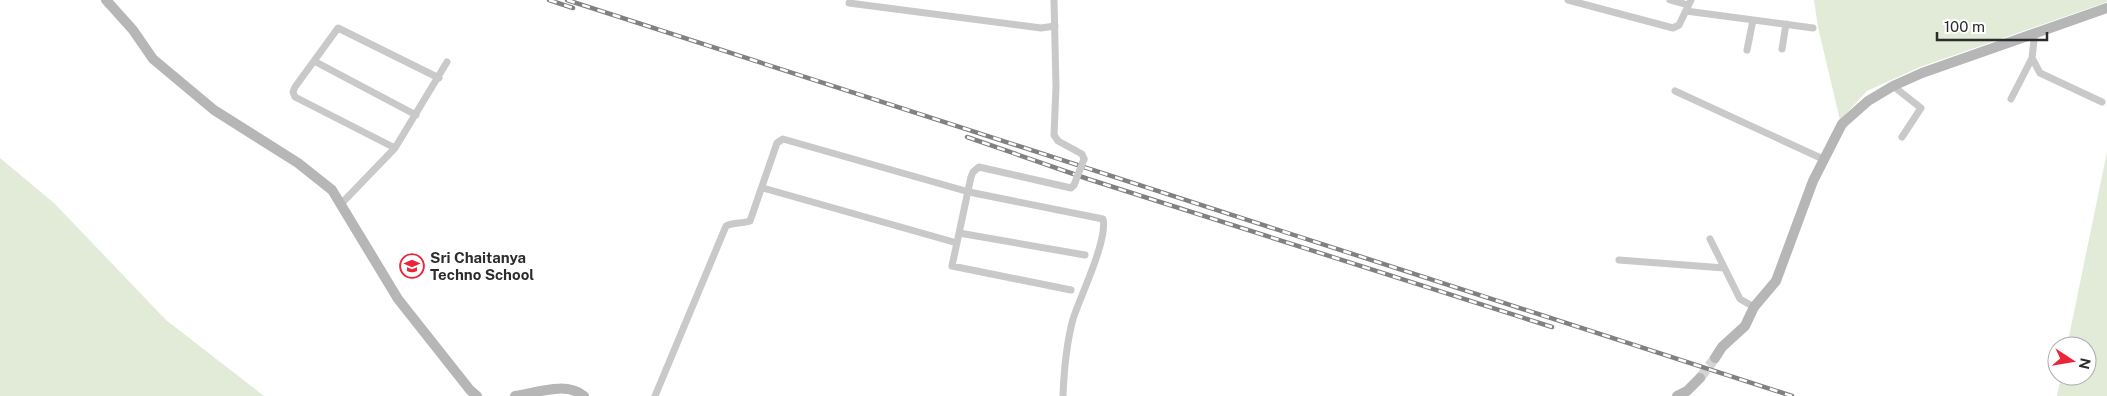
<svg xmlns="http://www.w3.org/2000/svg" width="2107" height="396" viewBox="0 0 2107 396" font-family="'Public Sans',sans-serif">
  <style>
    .green { fill: #e2ead8 }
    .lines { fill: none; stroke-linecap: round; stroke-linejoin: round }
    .secondary-tunnel { stroke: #d5d5d5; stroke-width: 10; stroke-dasharray: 10 5; stroke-linecap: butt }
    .street { stroke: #c9c9c9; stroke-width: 7 }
    .secondary { stroke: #b6b6b6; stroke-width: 10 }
    .rail-casing { stroke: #818181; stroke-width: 4.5 }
    .rail { stroke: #fff; stroke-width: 2.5; stroke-dasharray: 8; stroke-linecap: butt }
    .street-bridge { stroke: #c9c9c9; stroke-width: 7 }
    .labels { text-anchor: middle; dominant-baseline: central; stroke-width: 5; stroke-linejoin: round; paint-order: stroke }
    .poi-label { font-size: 15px; font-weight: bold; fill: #2c2c2c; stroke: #fff; text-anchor: start }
  </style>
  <rect width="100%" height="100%" fill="#fff"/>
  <path class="green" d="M1814,0H2107V2L1920,67L1867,91L1840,120L1818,27Z
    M2107,152V396H2057L2061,376H2087V346H2067Z
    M0,158L54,203L166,320L264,396H0Z"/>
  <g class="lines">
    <path class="secondary-tunnel" d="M1700,378L1715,358"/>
    <path class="street" d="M1054,0L1056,87L1054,135L1058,141L1082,154L1084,159
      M1568,0L1673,28L1679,25L1691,0
      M1670,0L1688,5
      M849,3L1041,28L1055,26
      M1686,11L1813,28
      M2035,32L2032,58L2040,73L2102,102
      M1782,49L1786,24
      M1747,50L1753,20
      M314,61L416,115
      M1893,86L1921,108L1902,137
      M1675,91L1823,159
      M2011,99L2032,58
      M395,148L295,97L293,92L295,87L338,28L439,78
      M763,188L957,243
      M340,205L395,148L447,62
      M959,233L1085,255
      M1710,239L1740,299L1754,307
      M1619,260L1724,268
      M1071,290L952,266L971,177L973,172L979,167L1071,188L1074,185
      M655,396L726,226C733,222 742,224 750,221L777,143L783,139L969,192L1103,219C1108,240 1080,297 1073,319C1066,345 1064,369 1063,396"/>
    <path class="secondary" d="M106,0L133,30L153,59L214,110L298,163L332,190L398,299L470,390L477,396
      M1715,358L1722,347L1745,326L1754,307L1776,281L1813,181L1842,124L1868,101L1893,86L1922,73L2107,8
      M515,396C536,393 566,381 584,396
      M1677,396L1687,391L1700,378"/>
    <g class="rail-casing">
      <path id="rail" d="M549,0L573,8
        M567,0L1792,396
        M967,137L1088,179L1552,327"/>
    </g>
    <use href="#rail" class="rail"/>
    <path class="street-bridge" d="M1074,185L1084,159"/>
  </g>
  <defs>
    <g id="school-ring" transform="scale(1.25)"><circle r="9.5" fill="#fff" stroke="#ed2437" stroke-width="1.5"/><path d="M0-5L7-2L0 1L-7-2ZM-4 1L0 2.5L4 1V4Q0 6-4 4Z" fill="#ed2437"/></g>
  </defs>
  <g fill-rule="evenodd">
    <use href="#school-ring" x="412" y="266"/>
  </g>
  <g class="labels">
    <g class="poi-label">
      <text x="430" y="257">Sri Chaitanya<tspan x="430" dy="17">Techno School</tspan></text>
    </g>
  </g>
  <g transform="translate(2072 361) rotate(102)"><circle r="24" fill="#ffffff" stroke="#ababab"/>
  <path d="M0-4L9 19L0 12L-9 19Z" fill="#ed2437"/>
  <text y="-8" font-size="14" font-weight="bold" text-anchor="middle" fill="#2c2c2c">N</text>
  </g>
  <path d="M1937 32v8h110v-8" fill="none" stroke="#2c2c2c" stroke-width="2.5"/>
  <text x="1944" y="32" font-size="15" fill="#2c2c2c" stroke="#ffffff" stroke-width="4" paint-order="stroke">100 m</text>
</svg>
